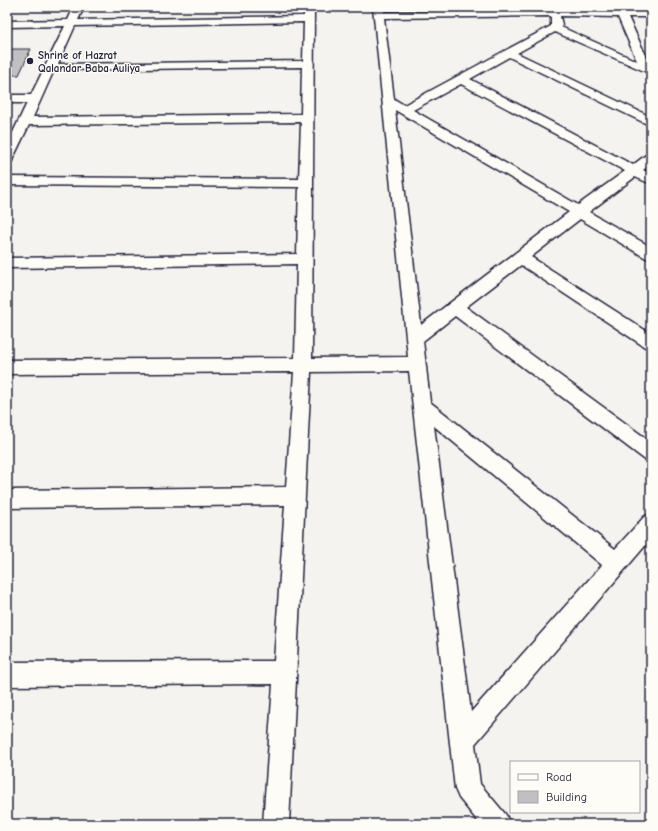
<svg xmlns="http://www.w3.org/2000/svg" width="658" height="831" viewBox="0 0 658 831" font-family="'Comic Neue',sans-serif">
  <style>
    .building { fill: #c0bfc2; stroke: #22223b }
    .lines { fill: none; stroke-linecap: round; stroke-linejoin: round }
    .minor-casing { stroke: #22223b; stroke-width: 3 }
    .minor { fill: #fdfcf7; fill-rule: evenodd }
    .poi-dot { fill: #22223b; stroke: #fdfcf7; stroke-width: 1.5 }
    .labels { text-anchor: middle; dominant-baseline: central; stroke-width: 3; stroke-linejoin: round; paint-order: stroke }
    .far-poi-label { font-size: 11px; font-weight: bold; fill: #22223b; stroke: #fdfcf7; text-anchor: start }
  </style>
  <rect width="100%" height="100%" fill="#f4f3ef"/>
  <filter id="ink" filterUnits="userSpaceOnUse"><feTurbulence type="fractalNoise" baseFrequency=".025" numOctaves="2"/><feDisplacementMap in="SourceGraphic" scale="8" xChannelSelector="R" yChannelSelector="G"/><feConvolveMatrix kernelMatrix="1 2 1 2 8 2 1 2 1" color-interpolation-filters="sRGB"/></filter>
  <g filter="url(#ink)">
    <path class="building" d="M7,49H31L19,75H7Z"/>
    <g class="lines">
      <g class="minor-casing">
        <path id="minor" d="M74,7H84L78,20L304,16V7H314L312,358L408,357L373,7H383L384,12L553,10L651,11V17H628L651,67V74L555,32L517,53L651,117V126L509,57L470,79L633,165L646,155L651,154V164L643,170L651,174V184L635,177L589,212L651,247V259L646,258L580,219L531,257L651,334V348L645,347L521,265L466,307L651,442V461L644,459L455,316L423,341L430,402L615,549L644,517L651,514V539L475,744L480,784L506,815L510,824H480L459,798L455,789L409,371L311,372L289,824H263L273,684L7,686V662L274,661L285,505L7,508V490L286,487L294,372L7,374V360L295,358L297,264L7,268V258L297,254L299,187L7,185V177L299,179L301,122L29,125L13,158L12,161L7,162V145L27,103H7V95H31L65,26L7,27V21L68,20ZM551,16V26L404,105L394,99L384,18ZM560,16L618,17L637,61L561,27L562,25ZM304,22L303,61L58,64L75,26ZM302,67L301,114L33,117L54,70ZM461,84L625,171L578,205L413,110ZM395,110L569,212L421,325ZM434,426L602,565L471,712Z"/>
      </g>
      <use href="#minor" class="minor"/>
    </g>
  </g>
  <circle class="poi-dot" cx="30" cy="61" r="4"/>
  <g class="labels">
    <g class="far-poi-label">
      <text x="38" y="55">Shrine of Hazrat<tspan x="38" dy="13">Qalandar Baba Auliya</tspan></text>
    </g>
  </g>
  <rect width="658" height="831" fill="none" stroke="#fdfcf7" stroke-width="24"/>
  <rect x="12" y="12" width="634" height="807" fill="none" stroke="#22223b" stroke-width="1.5" filter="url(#ink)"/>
  <rect x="510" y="761" width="130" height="52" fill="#fdfcf7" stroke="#a5a5ac"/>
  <rect x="518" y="774" width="20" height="6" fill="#fdfcf7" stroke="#a5a5ac"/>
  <text x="546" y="781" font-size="12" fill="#22223b">Road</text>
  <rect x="518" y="791" width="20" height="12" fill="#c0bfc2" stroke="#a5a5ac"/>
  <text x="546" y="801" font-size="12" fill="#22223b">Building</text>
</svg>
